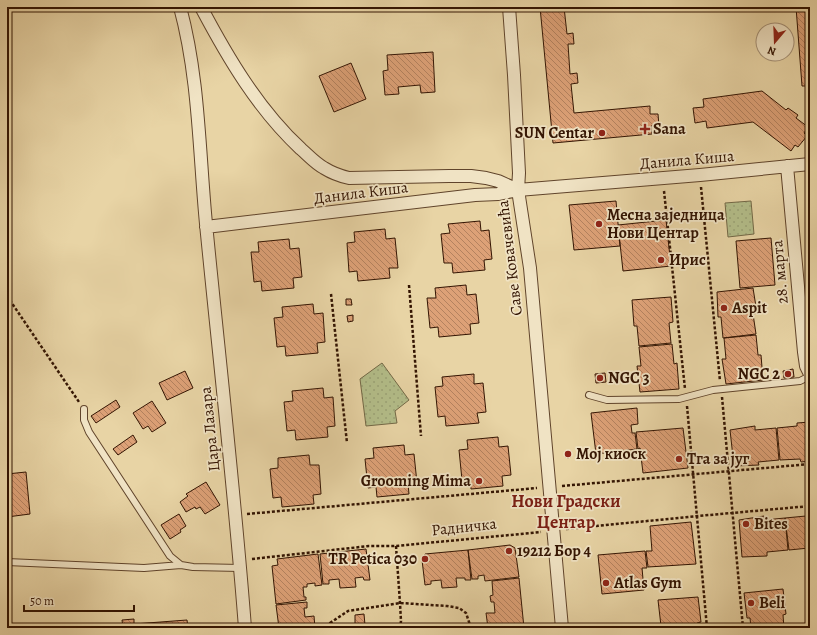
<svg xmlns="http://www.w3.org/2000/svg" width="817" height="635" viewBox="0 0 817 635" font-family="Alegreya,serif">
  <style>
    .park { fill: url(#park-dots); stroke: #736846 }
    .building { fill: url(#building-back-hatch); stroke: #331402 }
    .lines { fill: none; stroke-linecap: round; stroke-linejoin: round }
    .service-casing { stroke: #60442b; stroke-width: 8 }
    .minor-casing { stroke: #60442b; stroke-width: 14 }
    .path { stroke: #331402; stroke-width: 2.5; stroke-dasharray: 3 2; stroke-linecap: butt }
    .service { stroke: #f0e3c4; stroke-width: 6 }
    .minor { stroke: #f0e3c4; stroke-width: 12 }
    .poi-dot { fill: #8f2418; stroke: #f0e3c4; stroke-width: 1.5 }
    .labels { text-anchor: middle; dominant-baseline: central; stroke-width: 3.5; stroke-linejoin: round; paint-order: stroke }
    .poi-label { font-size: 16px; font-weight: bold; fill: #331402; stroke: #f0e3c4; text-anchor: start }
    .street-label { font-size: 16px; fill: #331402; stroke: #f0e3c4 }
    .quarter-label { font-size: 18px; font-weight: bold; fill: #7a1f14; stroke: #f0e3c4 }
  </style>
  <defs>
    <pattern id="park-dots" width="8" height="8" patternUnits="userSpaceOnUse"><rect width="8" height="8" fill="#b3bd89"/><path d="M2 2h.1M6 6h.1" fill="none" stroke="#9aa275" stroke-width="1.8" stroke-linecap="round"/></pattern>
    <pattern id="building-back-hatch" width="6" height="6" patternUnits="userSpaceOnUse"><rect width="6" height="6" fill="#dda177"/><path d="M-1 5l2 2M0 0l6 6M5-1l2 2" fill="none" stroke="#b4825f"/></pattern>
  </defs>
  <rect width="100%" height="100%" fill="#e8d4a5"/>
  <filter id="stains"><feTurbulence type="fractalNoise" baseFrequency=".005" numOctaves="4"/><feColorMatrix values="0 0 0 0 .2 0 0 0 0 .09 0 0 0 0 .02 0 0 0 .5 -.17"/></filter>
  <radialGradient id="worn" r=".72"><stop offset=".6" stop-color="#630" stop-opacity="0"/><stop offset="1" stop-color="#630" stop-opacity=".3"/></radialGradient>
  <path class="park" d="M751,201L754,234L728,237L725,203Z
    M382,363L409,400L395,411L397,423L366,426L360,379Z"/>
  <path class="building" d="M7,7H17L9,11Z
    M540,7H564L567,34L573,33L574,44H568L570,74L577,73L578,83L571,84L574,113L650,106V114H658L659,126H651L652,134L553,143Z
    M796,7H810V86H802Z
    M433,52L435,92L421,93L420,85L398,87L399,94L385,95L383,71L388,70L387,55Z
    M351,63L366,99L334,112L319,76Z
    M762,91L786,110L788,108L798,115L796,118L808,127L804,133L807,136L798,147L795,145L791,151L753,122L707,128L706,121L695,123L693,108L704,107L703,99Z
    M616,201L620,246L574,250L569,205Z
    M666,220L671,266L623,271L618,225Z
    M480,221L481,231L489,230L492,259L484,260L485,270L453,273L452,263H444L441,234L450,233L448,224Z
    M385,229L386,239L395,238L398,268H389L390,278L358,281L357,271L349,272L347,243L355,242L354,232Z
    M771,238L775,285L740,288L736,241Z
    M289,239L290,249L299,248L302,277L293,278L294,288L262,291L261,281L254,282L251,252H259L258,242Z
    M466,285L467,295L476,294L479,323L470,324L471,334L439,337L438,327L430,328L427,298H436L435,288Z
    M753,288L757,313L753,314L756,334L723,338L721,317H718L717,292Z
    M671,297L673,322L669,323L671,343L639,346L637,326H634L632,300Z
    M346,299H351L352,305H346Z
    M313,304L314,314L323,313L325,342L317,343L318,353L286,356L285,346L277,347L274,318L283,317L282,307Z
    M353,315V321L348,322L347,316Z
    M756,335L758,355H761L763,380L726,384L722,359H726L724,338Z
    M672,344L674,364L677,363L679,389L640,392L637,366H641L639,347Z
    M793,369L794,377L784,378L783,371Z
    M185,371L193,388L167,400L159,383Z
    M605,373L606,382L596,383L595,374Z
    M474,374V384L483,383L486,412L477,413L479,423L446,426L445,416L438,417L435,387L443,386L442,377Z
    M323,388L324,398L333,397L335,426L327,427L328,437L296,440L295,430L287,431L284,402L293,401L292,391Z
    M116,400L120,407L96,423L91,416Z
    M152,401L166,423L152,432L148,426L143,429L133,413Z
    M637,408L638,424L631,425L632,433H635L637,449L596,454L591,413Z
    M810,422V461L801,462L800,459L780,460L777,428L797,426V423Z
    M755,426V430L776,428L779,460L758,462L759,465L734,466L730,430Z
    M683,428L688,468L643,473L640,448L638,449L636,432Z
    M133,435L137,442L118,455L113,449Z
    M498,437L499,447L508,446L511,475L502,476L503,486L471,489L470,479L462,480L459,450L468,449L467,440Z
    M404,445L405,455L414,454L417,483L408,484L409,494L377,497L376,487L368,488L365,459L374,458L373,448Z
    M565 455a3 3 0 1 1 6 0a3 3 0 1 1-6 0Z
    M309,455L310,465H319L321,494L313,495L314,504L282,507L281,497L273,498L270,469L278,468V458Z
    M26,472L30,514L7,517V474Z
    M206,482L220,505L205,514L200,507L196,509L195,507L186,512L180,502L188,496L186,494Z
    M806,512H810V551L809,548L789,550L785,518L806,516Z
    M179,514L186,526L180,530L181,532L170,539L161,525Z
    M764,516V520L785,518L788,550L767,552V556L742,557L739,520Z
    M691,522L696,564L648,567L646,551H652L650,526Z
    M510,545L515,548L519,577L485,581L484,575L478,576V579H472L468,550Z
    M366,549L370,580H364L363,577L355,578L356,587L340,588L339,579L329,580V584H323L320,554Z
    M468,550L471,580H465V578H456L457,587L442,588L441,580L431,581V584L425,585L422,560L425,554Z
    M645,551L647,568H642L644,590L602,594L598,555Z
    M318,554L322,585L315,586V583L307,584V587H303L304,597H306V600L276,604L272,566L278,565L277,559Z
    M519,578L524,628H488L486,613H495L494,602H491L490,596L493,595L492,581Z
    M783,589L786,614L783,615L784,628H751L750,618H747L744,593Z
    M698,597L701,622L697,623L698,628H665L664,626H661L658,600Z
    M307,602V608H304L305,617L314,616L315,628H279L276,605Z
    M364,614L365,625H355V615Z
    M134,619V624L187,620L188,628H123L122,620Z"/>
  <g class="lines">
    <g class="service-casing">
      <path id="service" d="M589,395L607,400L679,399L713,390L800,381L810,376
        M84,409V420L89,432L170,556L181,565L193,567L240,568
        M7,562L144,568L181,565"/>
    </g>
    <g class="minor-casing">
      <path id="minor" d="M180,7C200,81 199,158 207,234C220,365 235,497 245,628
        M201,7C228,58 258,109 301,149C308,155 315,163 324,168C332,173 340,176 349,178L449,176H471L486,178L498,181L518,190L530,268L562,628
        M509,7L514,75L519,173L518,190
        M787,166L804,352L806,366L810,374
        M206,227L475,195L498,194L518,190L700,175L810,164"/>
    </g>
    <path class="path" d="M701,187L720,381
      M664,191L685,389
      M409,285L421,436
      M331,294L347,443
      M7,296L79,402
      M722,397L743,628
      M687,406L707,628
      M562,486L810,464
      M247,514L537,488
      M566,529L698,516L810,506
      M396,546L400,603L401,621L400,628
      M252,559L369,546H396L541,532
      M329,628L330,623L348,611L400,603L447,606L459,608L466,613L471,628"/>
    <use href="#service" class="service"/>
    <use href="#minor" class="minor"/>
  </g>
  <g class="poi-dot">
    <path d="M643 123h4v4h4v4h-4v4h-4v-4h-4v-4h4z"/>
    <circle cx="602" cy="133" r="4"/>
    <circle cx="599" cy="224" r="4"/>
    <circle cx="661" cy="260" r="4"/>
    <circle cx="724" cy="308" r="4"/>
    <circle cx="788" cy="374" r="4"/>
    <circle cx="600" cy="378" r="4"/>
    <circle cx="568" cy="454" r="4"/>
    <circle cx="679" cy="459" r="4"/>
    <circle cx="479" cy="481" r="4"/>
    <circle cx="746" cy="524" r="4"/>
    <circle cx="509" cy="551" r="4"/>
    <circle cx="425" cy="559" r="4"/>
    <circle cx="606" cy="583" r="4"/>
    <circle cx="751" cy="603" r="4"/>
  </g>
  <g class="labels">
    <g class="poi-label">
      <text x="653" y="129">Sana</text>
      <text x="594" y="133" text-anchor="end">SUN Centar</text>
      <text x="607" y="215">Месна заједница<tspan x="607" dy="18">Нови Центар</tspan></text>
      <text x="669" y="260">Ирис</text>
      <text x="732" y="308">Aspit</text>
      <text x="780" y="374" text-anchor="end">NGC 2</text>
      <text x="608" y="378">NGC 3</text>
      <text x="576" y="454">Мој киоск</text>
      <text x="687" y="459">Тга за југ</text>
      <text x="471" y="481" text-anchor="end">Grooming Mima</text>
      <text x="754" y="524">Bites</text>
      <text x="517" y="551">19212 Бор 4</text>
      <text x="417" y="559" text-anchor="end">TR Petica 030</text>
      <text x="614" y="583">Atlas Gym</text>
      <text x="759" y="603">Beli</text>
    </g>
    <g class="street-label">
      <text transform="translate(687 160) rotate(-5)">Данила Киша</text>
      <text transform="translate(361 193) rotate(-7)">Данила Киша</text>
      <text transform="translate(510 258) rotate(-97)">Саве Ковачевића</text>
      <text transform="translate(780 272) rotate(-95)">28. марта</text>
      <text transform="translate(210 429) rotate(-96)">Цара Лазара</text>
      <text transform="translate(464 527) rotate(-6)">Радничка</text>
    </g>
    <g class="quarter-label">
      <text x="566" y="501">Нови Градски<tspan x="566" dy="21">Центар</tspan></text>
    </g>
  </g>
  <rect width="817" height="635" fill="none" stroke="#e8d4a5" stroke-width="24"/>
  <rect x="8" y="8" width="801" height="619" fill="none" stroke="#331402" stroke-width="2"/>
  <rect x="12" y="12" width="793" height="611" fill="none" stroke="#331402"/>
  <g transform="translate(775 42) rotate(199)"><circle r="19" fill="#f0e3c4" stroke="#a49076"/>
  <path d="M0-3L7 15L0 10L-7 15Z" fill="#8f2418"/>
  <text y="-6" font-size="11" font-weight="bold" text-anchor="middle" fill="#331402">N</text>
  </g>
  <path d="M24 605v6h110v-6" fill="none" stroke="#331402" stroke-width="2"/>
  <text x="30" y="605" font-size="12" fill="#331402" stroke="#f0e3c4" stroke-width="3" paint-order="stroke">50 m</text>
  <rect width="100%" height="100%" filter="url(#stains)"/>
  <rect width="100%" height="100%" fill="url(#worn)"/>
</svg>
